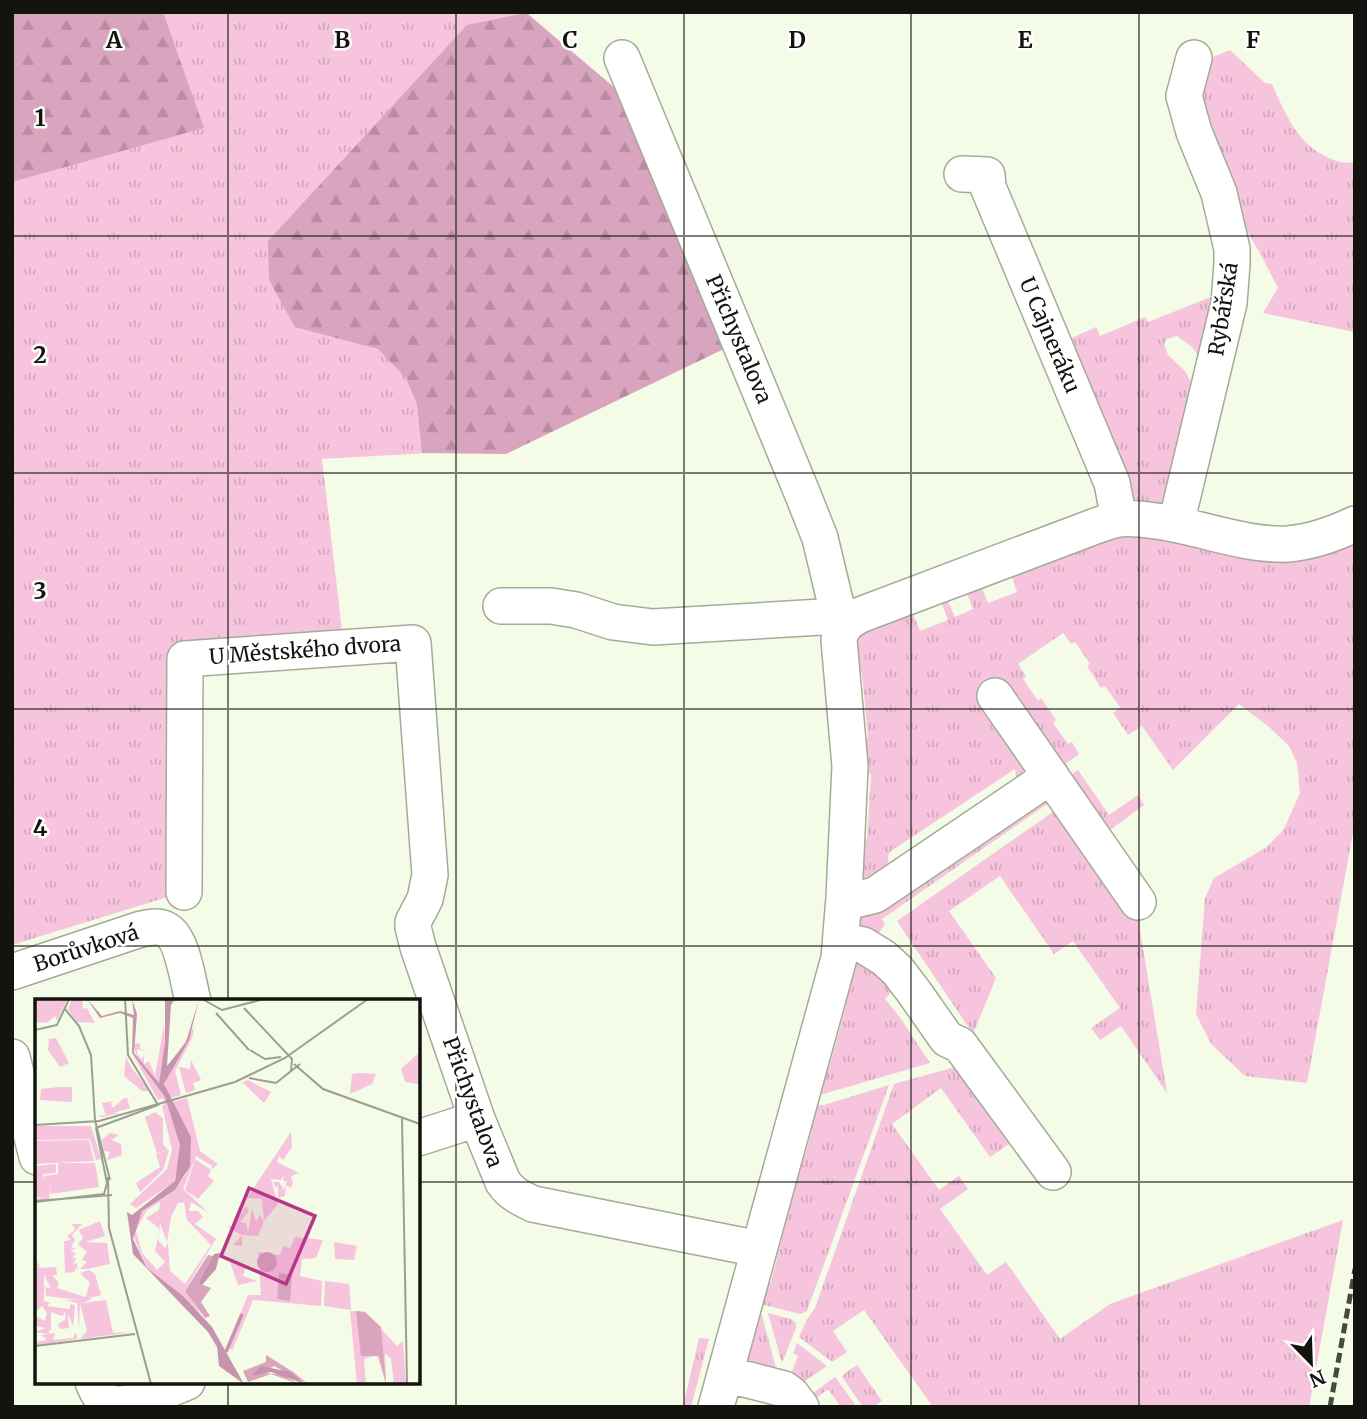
<svg xmlns="http://www.w3.org/2000/svg" width="1367" height="1419" viewBox="0 0 1367 1419" font-family="Merriweather,serif">
  <style>
    .grass { fill: url(#grass-tufts) }
    .forest { fill: url(#forest-firs) }
    .lines { fill: none; stroke-linecap: round; stroke-linejoin: round }
    .minor-casing { stroke: #a5ab97; stroke-width: 38 }
    .minor { stroke: #fff; stroke-width: 35 }
    .rail { stroke: #46493e; stroke-width: 5; stroke-dasharray: 10 5; stroke-linecap: butt }
    .grid { fill: none; stroke: #12140d; stroke-width: 2; stroke-opacity: 0.55 }
    .labels { text-anchor: middle; dominant-baseline: central; stroke-width: 5; stroke-linejoin: round; paint-order: stroke }
    .street-label { font-size: 21px; fill: #12140d; stroke: #fff }
    .inset-river { fill: none; stroke: #c794ae; stroke-width: 3.5 }
    .inset-road { fill: none; stroke: #9a9f8f; stroke-width: 2 }
    .view { fill: #b63785; fill-opacity: 0.15; stroke: #b63785; stroke-width: 3.5 }
    .inset-edge { fill: none; stroke: #12140d; stroke-width: 3.5 }
    .grid-label { font-size: 23px; text-anchor: middle; font-weight: bold; fill: #12140d; stroke: #fff; stroke-width: 5; stroke-linejoin: round; paint-order: stroke }
  </style>
  <defs>
    <pattern id="grass-tufts" width="24" height="20" patternUnits="userSpaceOnUse" patternTransform="scale(1.75)"><rect width="24" height="20" fill="#f7c4de"/><path d="M3 7l-1-3M5 7V3M7 7l1-3M15 17l-1-3M17 17v-4M19 17l1-3" fill="none" stroke="#d3a8bd"/></pattern>
    <pattern id="forest-firs" width="22" height="20" patternUnits="userSpaceOnUse" patternTransform="scale(1.75)"><rect width="22" height="20" fill="#d8a4be"/><path d="M5 1l3.5 6h-7zM16 11l3.5 6h-7z" fill="#b88ca2"/></pattern>
  </defs>
  <rect width="100%" height="100%" fill="#f4fbe6"/>
  <path class="grass" d="M12,12H526L629,100L429,453L322,459L344,648L185,659L184,892L12,945Z
    M1230,50L1265,83L1272,84C1284,111 1296,141 1323,155C1335,161 1341,164 1355,162V332L1263,313L1278,288L1262,257L1236,211L1199,91L1206,60Z
    M1226,291L1199,357L1192,347L1177,336L1167,339L1164,344L1168,355L1185,371L1198,395L1168,505L1132,508L1069,339L1096,327L1100,336L1145,317L1148,322Z
    M1102,535L1355,536V822L1307,1083L1245,1076L1211,1044L1196,1014L1205,898L1214,878L1267,847L1284,829L1300,793L1297,763L1289,746L1269,727L1239,704L1173,770L1142,726L1128,735L1113,713L1120,707L1105,686L1101,688L1087,666L1090,664L1075,642L1071,644L1063,633L1018,664L1026,676L1023,679L1038,701L1041,698L1056,720L1053,723L1068,744L1072,742L1079,754L1055,771L1018,789L1015,769L891,851L888,856L889,876L860,883L861,843L867,839L871,775L864,769L865,739L868,738L862,673L858,671L855,637L911,609L920,631L948,620L940,599L946,597L955,617L973,609L965,588L980,583L988,603L1017,592L1010,572Z
    M1078,770L1109,815L1138,795L1144,805L1106,833L1068,777Z
    M1039,801L1050,802L882,919L885,925L874,938C863,933 855,928 856,915Z
    M1060,807L1137,912L1167,1093L1121,1026L1100,1040L1091,1028L1120,1008L1073,941L1054,954L1000,876L949,911L996,978L973,1034L897,921Z
    M858,962L898,984L885,999L899,1016L930,1063L813,1097L820,1070L829,1068L846,1006L840,1000L853,966Z
    M955,1067L1009,1144L990,1157L941,1088L892,1124L939,1190L959,1176L968,1189L940,1209L987,1275L1006,1262L1060,1339L1110,1304L1343,1220L1309,1407H933L864,1310L833,1331L847,1352L832,1362L799,1337L807,1319L815,1308L894,1084Z
    M889,1085L807,1311L800,1314L757,1303L760,1288L771,1282L786,1222L781,1212L785,1195L795,1190L812,1130L805,1121L811,1105H824Z
    M759,1312L762,1316L778,1375L749,1363L746,1358Z
    M768,1313L791,1319L796,1323V1328L782,1363Z
    M699,1338L709,1339L691,1407L683,1406Z
    M797,1343L827,1366L799,1385L784,1377L786,1371L792,1372L798,1356L793,1353Z
    M857,1365L882,1401L873,1407H863L842,1377L845,1373Z
    M835,1377L857,1407H841L828,1389L813,1401L809,1396Z"/>
  <path class="forest" d="M12,12H163L204,128L12,182Z
    M526,13L629,100L726,348L506,454L422,453L417,404L406,378L378,349L295,327L269,280L268,241L467,25Z"/>
  <g class="lines">
    <g class="minor-casing">
      <path id="minor" d="M622,58L803,495L820,538L837,609L847,623
        M962,174L987,175L988,187L1112,483L1119,519
        M1176,524L1229,303L1232,264V249L1219,193L1194,132L1184,96L1194,58
        M501,606H551L576,610L613,622L653,627L822,617L835,618L847,623
        M995,696L1138,902
        M184,892L185,659L413,643L430,875L425,899L413,922V927L418,947L477,1119L503,1182C511,1194 521,1198 533,1204L759,1249
        M844,898L859,899L875,895L1051,776
        M841,941L863,945L884,958L898,971L914,992L947,1039L960,1045L1053,1172
        M12,972L138,930C146,928 157,925 165,929C183,937 188,983 193,1001
        M12,1057L37,1157
        M418,1138L477,1119
        M725,1374L784,1389L791,1394L801,1407
        M93,1382C96,1389 99,1397 106,1401C123,1411 169,1389 187,1382
        M716,1407L839,958L844,898L850,766L839,640C841,626 849,621 860,615L1093,527C1101,524 1110,521 1119,519C1133,517 1148,520 1162,522C1203,528 1246,546 1288,544C1311,542 1334,534 1355,524"/>
    </g>
    <use href="#minor" class="minor"/>
    <path class="rail" d="M1330,1407L1355,1269"/>
  </g>
  <path class="grid" d="M228,12V1001M456,12V1407M684,12V1407M911,12V1407M1139,12V1407M12,236H1355M12,473H1355M12,709H1355M12,946H1355M12,1182H37M418,1182H1355M228,1382V1407"/>
  <g class="labels">
    <g class="street-label">
      <text transform="translate(1223 309) rotate(-81)">Rybářská</text>
      <text transform="translate(1050 335) rotate(67)">U Cajneráku</text>
      <text transform="translate(739 339) rotate(67)">Přichystalova</text>
      <text transform="translate(305 650) rotate(-4)">U Městského dvora</text>
      <text transform="translate(86 948) rotate(-18)">Borůvková</text>
      <text transform="translate(473 1102) rotate(70)">Přichystalova</text>
    </g>
  </g>
  <g transform="translate(35 999)">
    <rect width="385" height="385" fill="#f4fbe6"/>
    <path d="M129,26L130,43L124,84L101,56L99,45L105,44V50L109,51L111,46L109,52L102,50V55L107,60L109,56V65L114,62L120,77ZM159,28L158,35L156,41L140,72L146,96L135,99L130,89L131,75ZM385,53V85L370,83L366,70ZM97,54L130,98L140,120L146,153L139,183L101,209L95,205L132,170L137,151L127,107L130,105L128,99L123,101ZM156,61L166,81L158,84L160,91L151,94L144,68L155,70ZM317,75L326,74L341,75L337,85L315,95ZM213,81L236,93L229,104L207,83ZM89,99H92L95,109L78,114H85L67,118L63,117L71,116L67,104L79,102L76,104L78,109ZM152,99L165,152L183,165L176,171L177,167L161,157L148,190L174,214L156,203L154,212H163L168,218L160,225L181,240L150,291L166,315L112,269L98,236L107,212L140,191L151,175L156,138L137,103ZM125,203L124,211L111,219L125,230L120,252L130,263L122,271L107,254L101,232L111,212ZM149,203L152,221L176,246L150,285L135,272L133,244L130,249L123,241L125,224L132,243L136,218L143,204ZM0,127H56L66,160L61,161L55,140L0,141ZM256,133L257,148L248,161L244,157L242,163L264,174L256,177L258,185L255,189L251,186L250,197L243,199V187L240,188L238,183H244L249,191L252,182H248L249,176L246,181L236,180L243,205L229,222L227,200L212,199ZM54,141L59,162L0,165V142ZM23,164H60L64,188L15,195L16,181L14,200L0,201L7,198H0V167L21,165V174L8,175L9,181L10,177L23,175ZM211,207L214,212L205,223L211,224L213,233L217,209L221,222L225,216L229,223L223,237L207,236V247L198,246L207,236L192,228L198,227ZM260,238L288,241L281,259L267,260L265,277L287,282L286,307L218,301L197,352L193,345L213,296H226L223,253L245,256L248,247L255,249ZM299,243L322,247L319,261L300,260ZM0,259L6,269L21,268L22,276H17L24,284L22,289L57,300L47,304L71,301L78,334L98,333L45,340L52,332L45,304L44,330L42,304L29,301H43L11,297L10,288L16,290L9,275V302L15,304L12,307L34,310L36,305L39,306L40,308L38,327L33,315L34,329L25,330L23,325L30,321L31,313L27,317L16,313V331L21,332L14,331V335L20,334L18,341L38,339L41,333L42,340L0,347V343L12,341L6,336L13,335L0,333L11,329L0,327V317L10,322L12,314L7,307L0,313V267L7,270L0,265ZM195,263L211,268L208,277L222,282L203,286ZM290,282L314,285L316,311L289,307ZM315,312L330,313L362,347L368,342L371,385H359L356,360L350,355L351,385L342,356L329,360L331,385H322Z" fill="#f7c4de" fill-rule="evenodd"/>
    <path d="M222 263a10 10 0 1 1 20 0a10 10 0 1 1-20 0ZM173,256L178,257L163,284L176,289L166,303L175,317L170,319L150,292ZM244,274L257,276L255,302L242,300ZM321,312L330,313L346,328L351,385L344,357H326ZM231,356L258,373L273,385L239,367L226,374L245,375L264,385L236,375L213,383L208,372L231,363Z" fill="#d8a4be"/>
    <path d="M0,0H32L22,22L20,17L12,24L0,23ZM37,0H47L48,10L52,9L60,24L42,23L33,10ZM21,39L34,64L25,68L13,51L14,40ZM91,58L96,68L115,92H107L89,77ZM24,88H37V103L5,101L6,90ZM75,134L84,136L76,141L86,145L87,156L72,161L75,153L69,152L67,141ZM134,151L128,171L105,193L101,184L125,168L121,155ZM160,160L176,171L173,177L179,182L163,200L150,191ZM65,222L70,237L51,243L72,244L75,265L52,270H45L52,263L47,261L52,253L43,245L48,239L44,231ZM37,225H47L37,236L40,241L36,248L41,250L35,251L41,255L37,258L41,259L38,265L42,264L43,273L41,268L39,273L30,274L29,242L36,241L32,237L40,231ZM54,271L60,275L66,296L50,300L55,284L45,274Z" fill="#f7c4de"/>
    <path d="M120,113L128,119V145L133,151L122,154L110,118Z" fill="#f7c4de"/>
    <path d="M52,0L67,17L85,12L99,16L97,0L102,15L99,54L124,84L130,43V1L140,0L136,6L132,67L151,43L164,0L154,41L129,85L156,138L155,167L140,191L107,212L98,240L112,269L148,297L177,328L209,385L184,367L182,348L173,333L98,255L92,213L97,216L140,182L145,146L130,98L97,54L98,19L85,14L65,19ZM185,254L181,270L167,286L163,284L179,255ZM226,367L255,373L270,385L236,373L216,377Z" fill="#c794ae"/>
    <path class="inset-river" d="M191,353L207,315"/>
    <path class="inset-road" d="M169,1L187,11L229,0M209,9L257,60L256,72M30,10L44,27L56,56L60,121M181,14L214,51M0,31L22,26L34,0M215,51L230,60L246,58M259,65L288,90L385,125M214,79L241,84M241,84L265,65M367,119L372,385M60,121L75,181M0,126L64,122L200,83L250,59L333,0M73,178L74,229L116,385M0,202L77,196M0,203L69,195L72,184L61,129L123,106L93,56L90,0M0,347L100,335"/>
    <path class="view" d="M214,189L280,217L251,285L186,257Z"/>
    <rect width="385" height="385" class="inset-edge"/>
  </g>
  <g class="grid-label">
    <text x="114" y="48">A</text>
    <text x="342" y="48">B</text>
    <text x="570" y="48">C</text>
    <text x="797" y="48">D</text>
    <text x="1025" y="48">E</text>
    <text x="1253" y="48">F</text>
    <text x="40" y="126">1</text>
    <text x="40" y="363">2</text>
    <text x="40" y="599">3</text>
    <text x="40" y="836">4</text>
  </g>
  <rect width="1367" height="1419" fill="none" stroke="#12140d" stroke-width="28"/>
  <g transform="translate(1311 1363) rotate(157)" stroke="#ffffff" stroke-width="5" paint-order="stroke">
  <path d="M0-5L12 26L0 18L-12 26Z" fill="#12140d"/>
  <text y="-10" font-size="19" font-weight="bold" text-anchor="middle" fill="#12140d">N</text>
  </g>
</svg>
